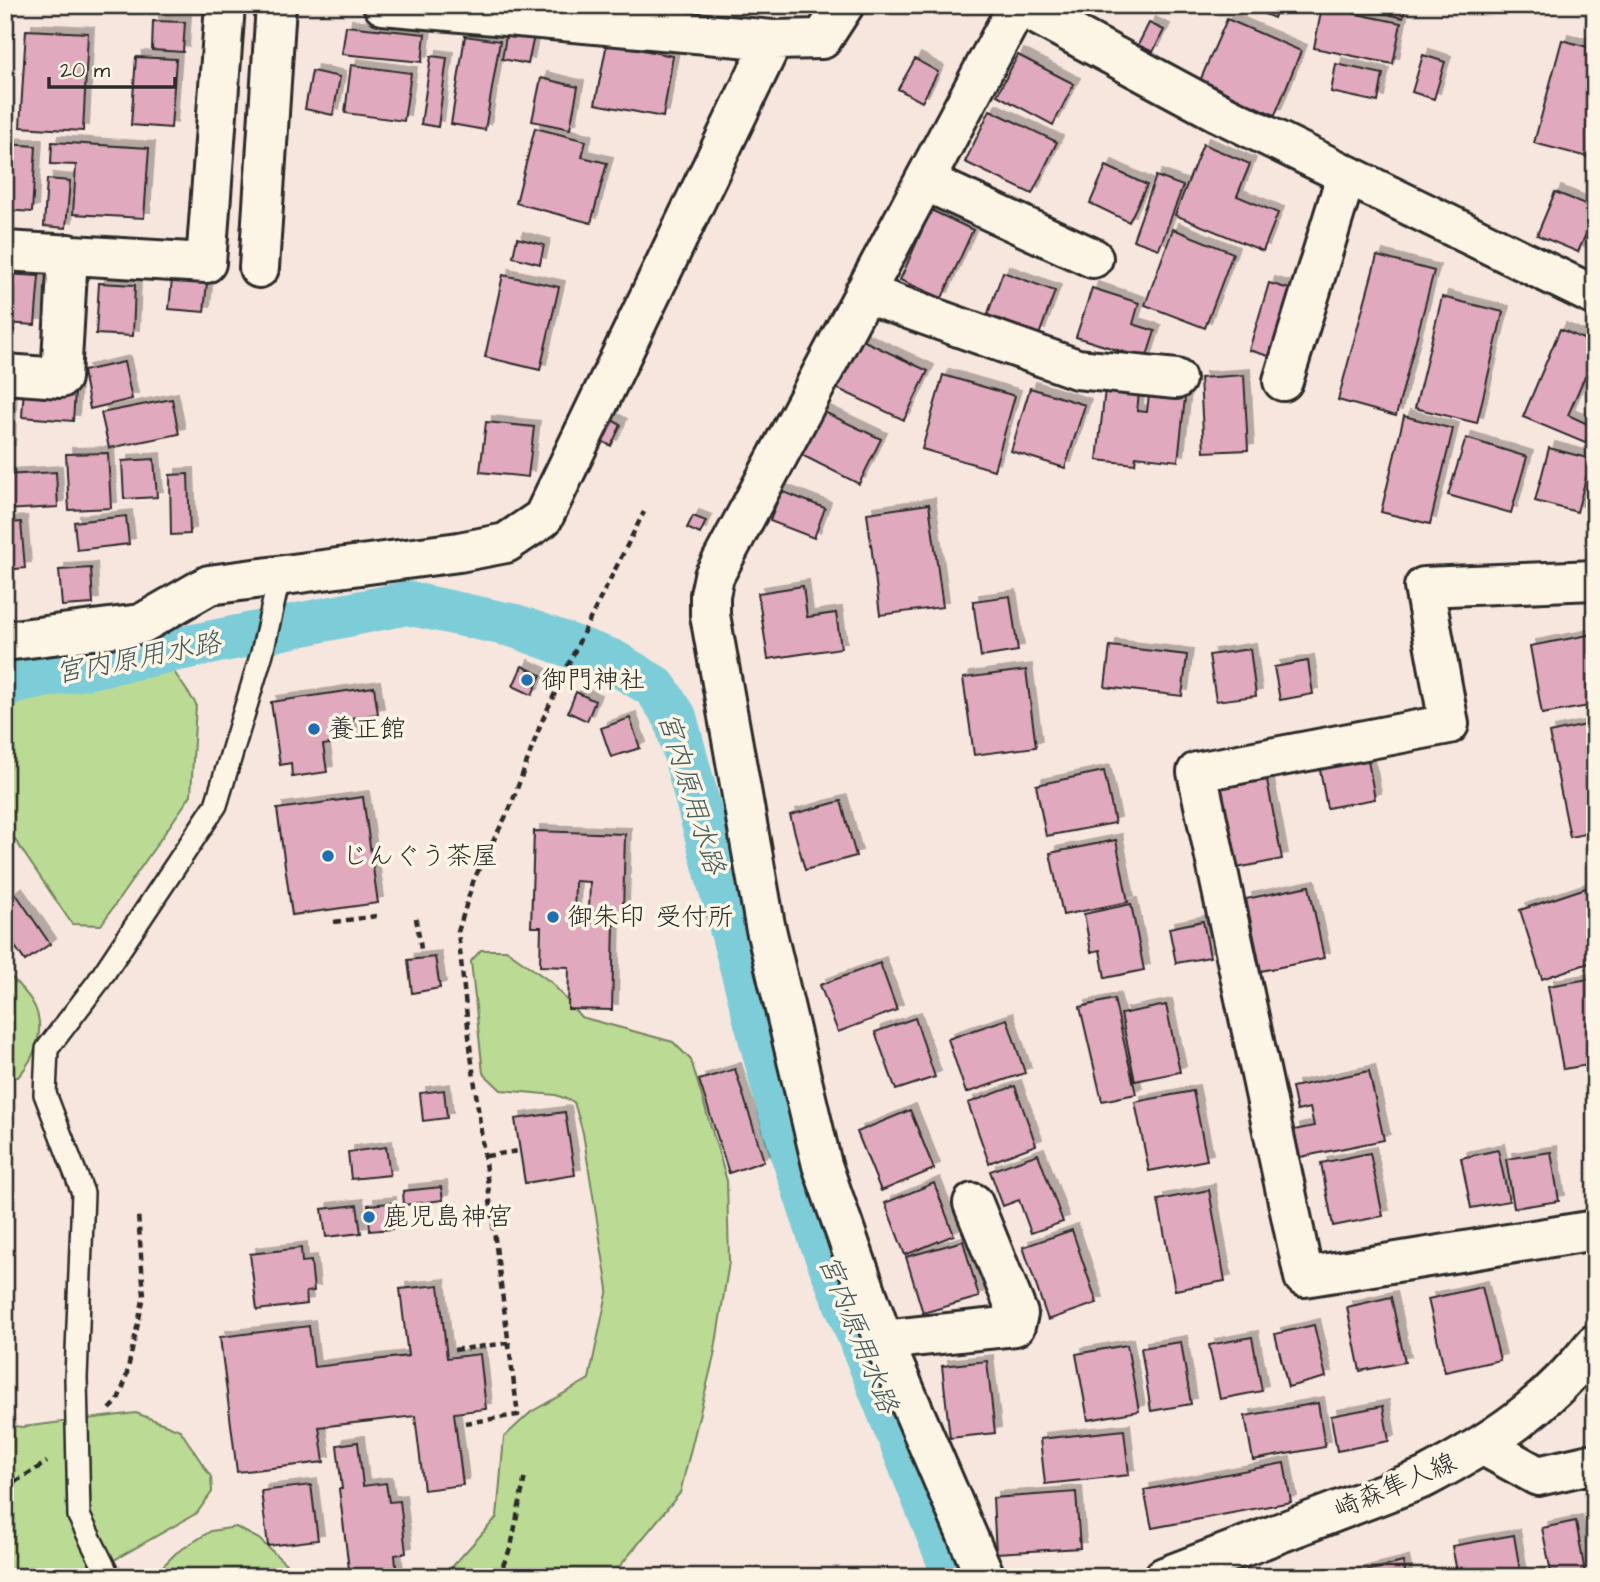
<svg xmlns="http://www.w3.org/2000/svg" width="1600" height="1582" viewBox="0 0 1600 1582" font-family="'Architects Daughter','Klee One',sans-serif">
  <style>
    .green { fill: #bbdb94; stroke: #738360; stroke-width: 2 }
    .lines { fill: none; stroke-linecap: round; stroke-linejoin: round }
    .canal { stroke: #7dcdd9; stroke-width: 44 }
    .building { fill: #e1a9bd; stroke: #2b2b2b; stroke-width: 2; filter: url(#shadow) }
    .lane-casing { stroke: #2b2b2b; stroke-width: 26 }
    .street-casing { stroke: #2b2b2b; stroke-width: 44 }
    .secondary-casing { stroke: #2b2b2b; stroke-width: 44 }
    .path { stroke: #2b2b2b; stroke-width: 4.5; stroke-dasharray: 7 5; stroke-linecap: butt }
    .lane { stroke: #fcf5e5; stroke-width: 21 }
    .street { stroke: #fcf5e5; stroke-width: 38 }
    .secondary { stroke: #fcf5e5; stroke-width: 38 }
    .poi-dot { fill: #1f6fb2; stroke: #fcf5e5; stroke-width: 2.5 }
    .labels { text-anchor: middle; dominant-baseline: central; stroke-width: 7; stroke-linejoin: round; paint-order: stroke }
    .poi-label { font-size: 26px; fill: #2b2b2b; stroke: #fcf5e5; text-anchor: start }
    .street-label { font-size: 26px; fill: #2b2b2b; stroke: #fcf5e5 }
    .water-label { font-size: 28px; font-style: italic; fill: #445c5f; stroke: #fcf5e5 }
  </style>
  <defs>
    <filter id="shadow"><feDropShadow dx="6" dy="-6" stdDeviation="0" flood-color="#0004"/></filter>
  </defs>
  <rect width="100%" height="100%" fill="#f7e6dd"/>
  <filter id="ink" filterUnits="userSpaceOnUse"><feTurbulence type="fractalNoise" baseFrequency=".0143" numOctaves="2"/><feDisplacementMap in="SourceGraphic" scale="14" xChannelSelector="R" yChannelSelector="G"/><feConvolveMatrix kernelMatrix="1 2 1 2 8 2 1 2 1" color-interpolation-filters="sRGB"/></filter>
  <g filter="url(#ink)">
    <path class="green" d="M170,666L196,704L191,795L101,925L72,924L5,825V698Z
      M481,950H506L552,983L581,1017L673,1042L691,1060L727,1181L729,1262L714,1356L680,1493L611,1577H443L497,1517L504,1437L531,1412L589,1379L608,1289L583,1133L574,1102L556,1095L501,1090L483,1073L471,961Z
      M5,971C14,980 24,990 31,1000C48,1026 36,1057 18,1077H5Z
      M136,1413L180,1430L211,1477L212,1492L197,1513L84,1577H5V1425L22,1427Z
      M236,1527L259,1539L300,1577H152L176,1553L211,1531Z"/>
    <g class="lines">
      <path class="canal" d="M5,684L407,603L515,626L612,661L655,687L675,717L786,1135L822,1244L955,1577"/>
    </g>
    <path class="building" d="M1243,5H1279L1274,18Z
      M1352,5H1406L1403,18Z
      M1322,7L1401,23L1393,64L1314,48Z
      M1227,19L1301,51L1275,115L1199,83Z
      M153,21L185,22L183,52L152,50Z
      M1149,23L1164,30L1153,52L1138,45Z
      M346,26L425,34L422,62L342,54Z
      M26,30L88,33L83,131L20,127Z
      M507,31L534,36L528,64L502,59Z
      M465,36L500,41L485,130L451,124Z
      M1562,40L1595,49V159L1534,143Z
      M607,43L673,56L663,117L595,104Z
      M1018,55L1074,84L1053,125L997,95Z
      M1423,55L1445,62L1434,99L1412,92Z
      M431,56L447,58L438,127L421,124Z
      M136,57L176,59L171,128L131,125Z
      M915,59L938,72L922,102L898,89Z
      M1336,64L1383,74L1378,102L1331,92Z
      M351,65L411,73L404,121L345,113Z
      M312,71L340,77L333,115L305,109Z
      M541,78L578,87L570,129L532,121Z
      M990,110L1057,142L1032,194L965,162Z
      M535,128L586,141L582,157L607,163L591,223L516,203Z
      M52,142L149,148L144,218L73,214L76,165L51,164Z
      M5,144L36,146L32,212L5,210Z
      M1203,144L1250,164L1237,196L1278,213L1263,251L1175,215Z
      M1106,166L1147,185L1129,222L1090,203Z
      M1156,176L1183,186L1159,249L1133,240Z
      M47,179L70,181L66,228L44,226Z
      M1555,192L1595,208V214L1578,252L1537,235Z
      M931,210L973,230L942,298L900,280Z
      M1173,229L1233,253L1205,328L1145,305Z
      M517,238L544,245L540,264L513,257Z
      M1377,256L1434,271L1396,416L1338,400Z
      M1003,272L1055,291L1039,335L987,316Z
      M5,274L39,276L35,325L5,323Z
      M503,275L559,287L540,370L485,357Z
      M172,279L207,282L204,312L169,309Z
      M99,283L135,285L133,336L96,334Z
      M1269,283L1296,291L1275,358L1249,350Z
      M1092,288L1139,303L1133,324L1155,331L1146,359L1076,337Z
      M1442,297L1503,312L1477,423L1415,408Z
      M1560,329L1595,344V380L1585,376L1568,415L1592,426L1585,443L1523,417Z
      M858,338L928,371L904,420L834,387Z
      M124,362L132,399L90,409L83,371Z
      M943,375L1015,396L994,470L922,449Z
      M1244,375L1248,450L1204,452L1200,378Z
      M24,387L75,391L73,421L22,417Z
      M5,388L11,389L9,451H5Z
      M1030,388L1085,405L1065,468L1011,451Z
      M1105,389L1139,393L1137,411L1147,412L1149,394L1185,398L1178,461L1136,456L1135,464L1097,460Z
      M172,399L179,434L109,448L101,413Z
      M820,410L881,439L859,484L798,453Z
      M599,413L621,425L611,446L588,434Z
      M1404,416L1453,429L1430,524L1381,512Z
      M486,422L534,427L528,477L480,472Z
      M1466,438L1527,457L1511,513L1448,495Z
      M1549,448L1591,459L1577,512L1535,501Z
      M108,453L111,508L69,510L66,454Z
      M154,459L157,497L124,499L122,461Z
      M56,472L58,507L5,510V475Z
      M188,474L190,534L171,535L170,475Z
      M781,491L825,508L814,538L770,521Z
      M929,504L943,607L880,615L867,513Z
      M126,516L129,544L77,550L74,522Z
      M693,516L706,521L700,534L687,528Z
      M21,522L25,568L5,570V523Z
      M91,568L93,604L62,606L59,570Z
      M803,586L807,617L836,613L841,648L768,659L758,593Z
      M1010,596L1018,651L981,657L973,601Z
      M1594,634L1595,705L1542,714L1530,646Z
      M1110,646L1187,655L1182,696L1105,687Z
      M1250,649L1256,696L1216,701L1209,655Z
      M1308,661L1313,694L1280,700L1274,667Z
      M522,666L541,675L532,695L513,686Z
      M1026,670L1036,747L974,755L963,678Z
      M374,687L378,714L351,718L355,740L323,745L327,772L292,777L291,763L280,765L271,702Z
      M576,692L595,701L587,721L568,712Z
      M630,718L640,748L611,757L601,728Z
      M1595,723V832L1570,837L1549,733Z
      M1367,755L1375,799L1327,808L1319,764Z
      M1104,771L1115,823L1046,836L1036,785Z
      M1267,780L1282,859L1227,870L1212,790Z
      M363,797L378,903L292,915L277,809Z
      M841,801L856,856L805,870L790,815Z
      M534,831L625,834L623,912L589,911L590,882L575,881L574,922L614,923L612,1010L568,1009L569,967L540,966L541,927H531Z
      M1116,840L1128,902L1063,915L1050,853Z
      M1595,885V961L1542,979L1520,910Z
      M1309,886L1324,958L1261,971L1246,899Z
      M16,894L50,944L25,961L5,932V902Z
      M1131,904L1144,970L1105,978L1100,950L1091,952L1084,914Z
      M1203,921L1210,957L1176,963L1169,928Z
      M435,957L440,988L412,993L408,960Z
      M880,963L897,1010L838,1032L820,985Z
      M1595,978V1064L1563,1069L1548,986Z
      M1114,999L1136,1094L1102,1101L1080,1007Z
      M1166,1005L1180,1072L1135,1081L1121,1014Z
      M915,1018L935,1077L896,1090L875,1032Z
      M1007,1019L1025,1073L966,1093L948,1039Z
      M735,1069L764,1161L729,1173L699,1080Z
      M1369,1071L1384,1140L1300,1157L1294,1130L1314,1126L1310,1108L1297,1111L1292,1087Z
      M1015,1086L1036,1145L989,1163L968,1103Z
      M444,1090L447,1118L423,1121L420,1093Z
      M1193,1091L1207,1160L1149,1171L1135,1102Z
      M910,1110L934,1169L881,1191L857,1132Z
      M565,1112L575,1175L525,1183L515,1119Z
      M386,1147L390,1175L351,1179L348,1152Z
      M1498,1150L1509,1201L1471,1208L1461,1158Z
      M1551,1152L1559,1201L1514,1208L1506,1159Z
      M1370,1153L1383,1216L1333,1226L1321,1163Z
      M1038,1154L1063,1222L1031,1233L1019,1200L1003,1206L990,1171Z
      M934,1183L954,1235L905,1255L885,1203Z
      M441,1187L443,1200L404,1205L403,1191Z
      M1209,1190L1225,1281L1175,1290L1158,1200Z
      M390,1203L392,1229L370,1231L368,1205Z
      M357,1205L361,1233L326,1237L322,1209Z
      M1072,1230L1097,1303L1048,1320L1023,1247Z
      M963,1241L979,1297L923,1313L906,1257Z
      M301,1248L302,1262L311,1261L314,1291L306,1292L307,1304L257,1310L250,1254Z
      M439,1285L447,1358L480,1354L486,1409L454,1413L463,1485L424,1490L415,1416L319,1427L324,1462L237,1472L220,1337L309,1326L314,1367L408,1356L400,1289Z
      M1482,1287L1500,1360L1445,1372L1428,1299Z
      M1391,1297L1405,1362L1360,1371L1347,1307Z
      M1314,1325L1326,1377L1288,1387L1275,1334Z
      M1252,1337L1262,1391L1220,1399L1209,1345Z
      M1181,1342L1191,1404L1151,1411L1141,1348Z
      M1127,1345L1139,1411L1088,1420L1076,1354Z
      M987,1361L995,1433L950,1438L942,1366Z
      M1318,1403L1325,1447L1253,1460L1245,1416Z
      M1383,1406L1389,1441L1337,1451L1331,1416Z
      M1124,1430L1129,1475L1045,1484L1040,1439Z
      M358,1442L363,1486L386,1483L389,1502L400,1501L406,1553L395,1555L397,1577H350L339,1489H342L337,1445Z
      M1284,1463L1291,1502L1152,1528L1144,1490Z
      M311,1485L318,1540L268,1546L261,1491Z
      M1076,1492L1080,1548L996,1553L993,1498Z
      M1576,1521L1585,1573L1552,1577L1542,1528Z
      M1514,1535L1521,1577H1458L1452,1546Z
      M1403,1562L1406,1577H1341Z"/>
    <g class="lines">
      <g class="lane-casing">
        <path id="lane" d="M109,1577L79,1516L76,1378L83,1193L45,1094L47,1049L98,982L216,805L262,653L280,574"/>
      </g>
      <g class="street-casing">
        <path id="street" d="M383,5L773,40L822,39L844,5
          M1019,5L1218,112L1595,296
          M925,181L1093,258
          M5,251L206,263L225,5
          M259,268L276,5
          M864,293L1077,369L1176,379
          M5,374L61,378L68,254
          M1283,381L1346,176
          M1595,580L1424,587L1449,724L1197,772L1304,1277L1595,1230
          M5,641L141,624L209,585L459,552L506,543L543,518L773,40
          M883,1340L1015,1326L1018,1314L973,1203
          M1484,1446L1538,1476L1595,1463
          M985,1577L883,1340L822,1165L765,925L710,615V595L714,576L1018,5"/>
      </g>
      <g class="secondary-casing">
        <path id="secondary" d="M1164,1577L1424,1478C1494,1441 1545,1407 1595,1344"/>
      </g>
      <path class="path" d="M416,918L421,949
        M334,922L376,916
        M486,1156L518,1151
        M454,1350L508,1343
        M110,1409L117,1402L125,1382L144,1296L138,1214
        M465,1423L518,1415L471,1055L458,932L474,879L510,808L541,723L585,629L644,512
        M5,1488L47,1462
        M498,1577L511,1547L525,1476"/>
      <use href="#lane" class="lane"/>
      <use href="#street" class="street"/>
      <use href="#secondary" class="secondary"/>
    </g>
  </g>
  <g class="poi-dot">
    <circle cx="527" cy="680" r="7"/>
    <circle cx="314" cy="729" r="7"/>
    <circle cx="328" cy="856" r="7"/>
    <circle cx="553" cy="917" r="7"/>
    <circle cx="369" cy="1217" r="7"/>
  </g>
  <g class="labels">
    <g class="poi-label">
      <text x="541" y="680">御門神社</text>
      <text x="328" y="729">養正館</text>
      <text x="342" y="856">じんぐう茶屋</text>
      <text x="567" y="917">御朱印 受付所</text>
      <text x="383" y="1217">鹿児島神宮</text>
    </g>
    <g class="street-label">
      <text transform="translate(1395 1486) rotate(-23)">崎森隼人線</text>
    </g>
    <g class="water-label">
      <text transform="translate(138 658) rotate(-11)">宮内原用水路</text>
      <text transform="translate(691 793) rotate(73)">宮内原用水路</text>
      <text transform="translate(858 1334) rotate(68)">宮内原用水路</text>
    </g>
  </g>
  <rect width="1600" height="1582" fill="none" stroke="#fcf5e5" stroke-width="28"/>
  <rect x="14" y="14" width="1572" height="1554" fill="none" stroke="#2b2b2b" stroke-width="2.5" filter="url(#ink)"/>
  <path d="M49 77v10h126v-10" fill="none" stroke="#2b2b2b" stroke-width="3.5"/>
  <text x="60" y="77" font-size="21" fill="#2b2b2b" stroke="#fcf5e5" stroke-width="5" paint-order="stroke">20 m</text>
</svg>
